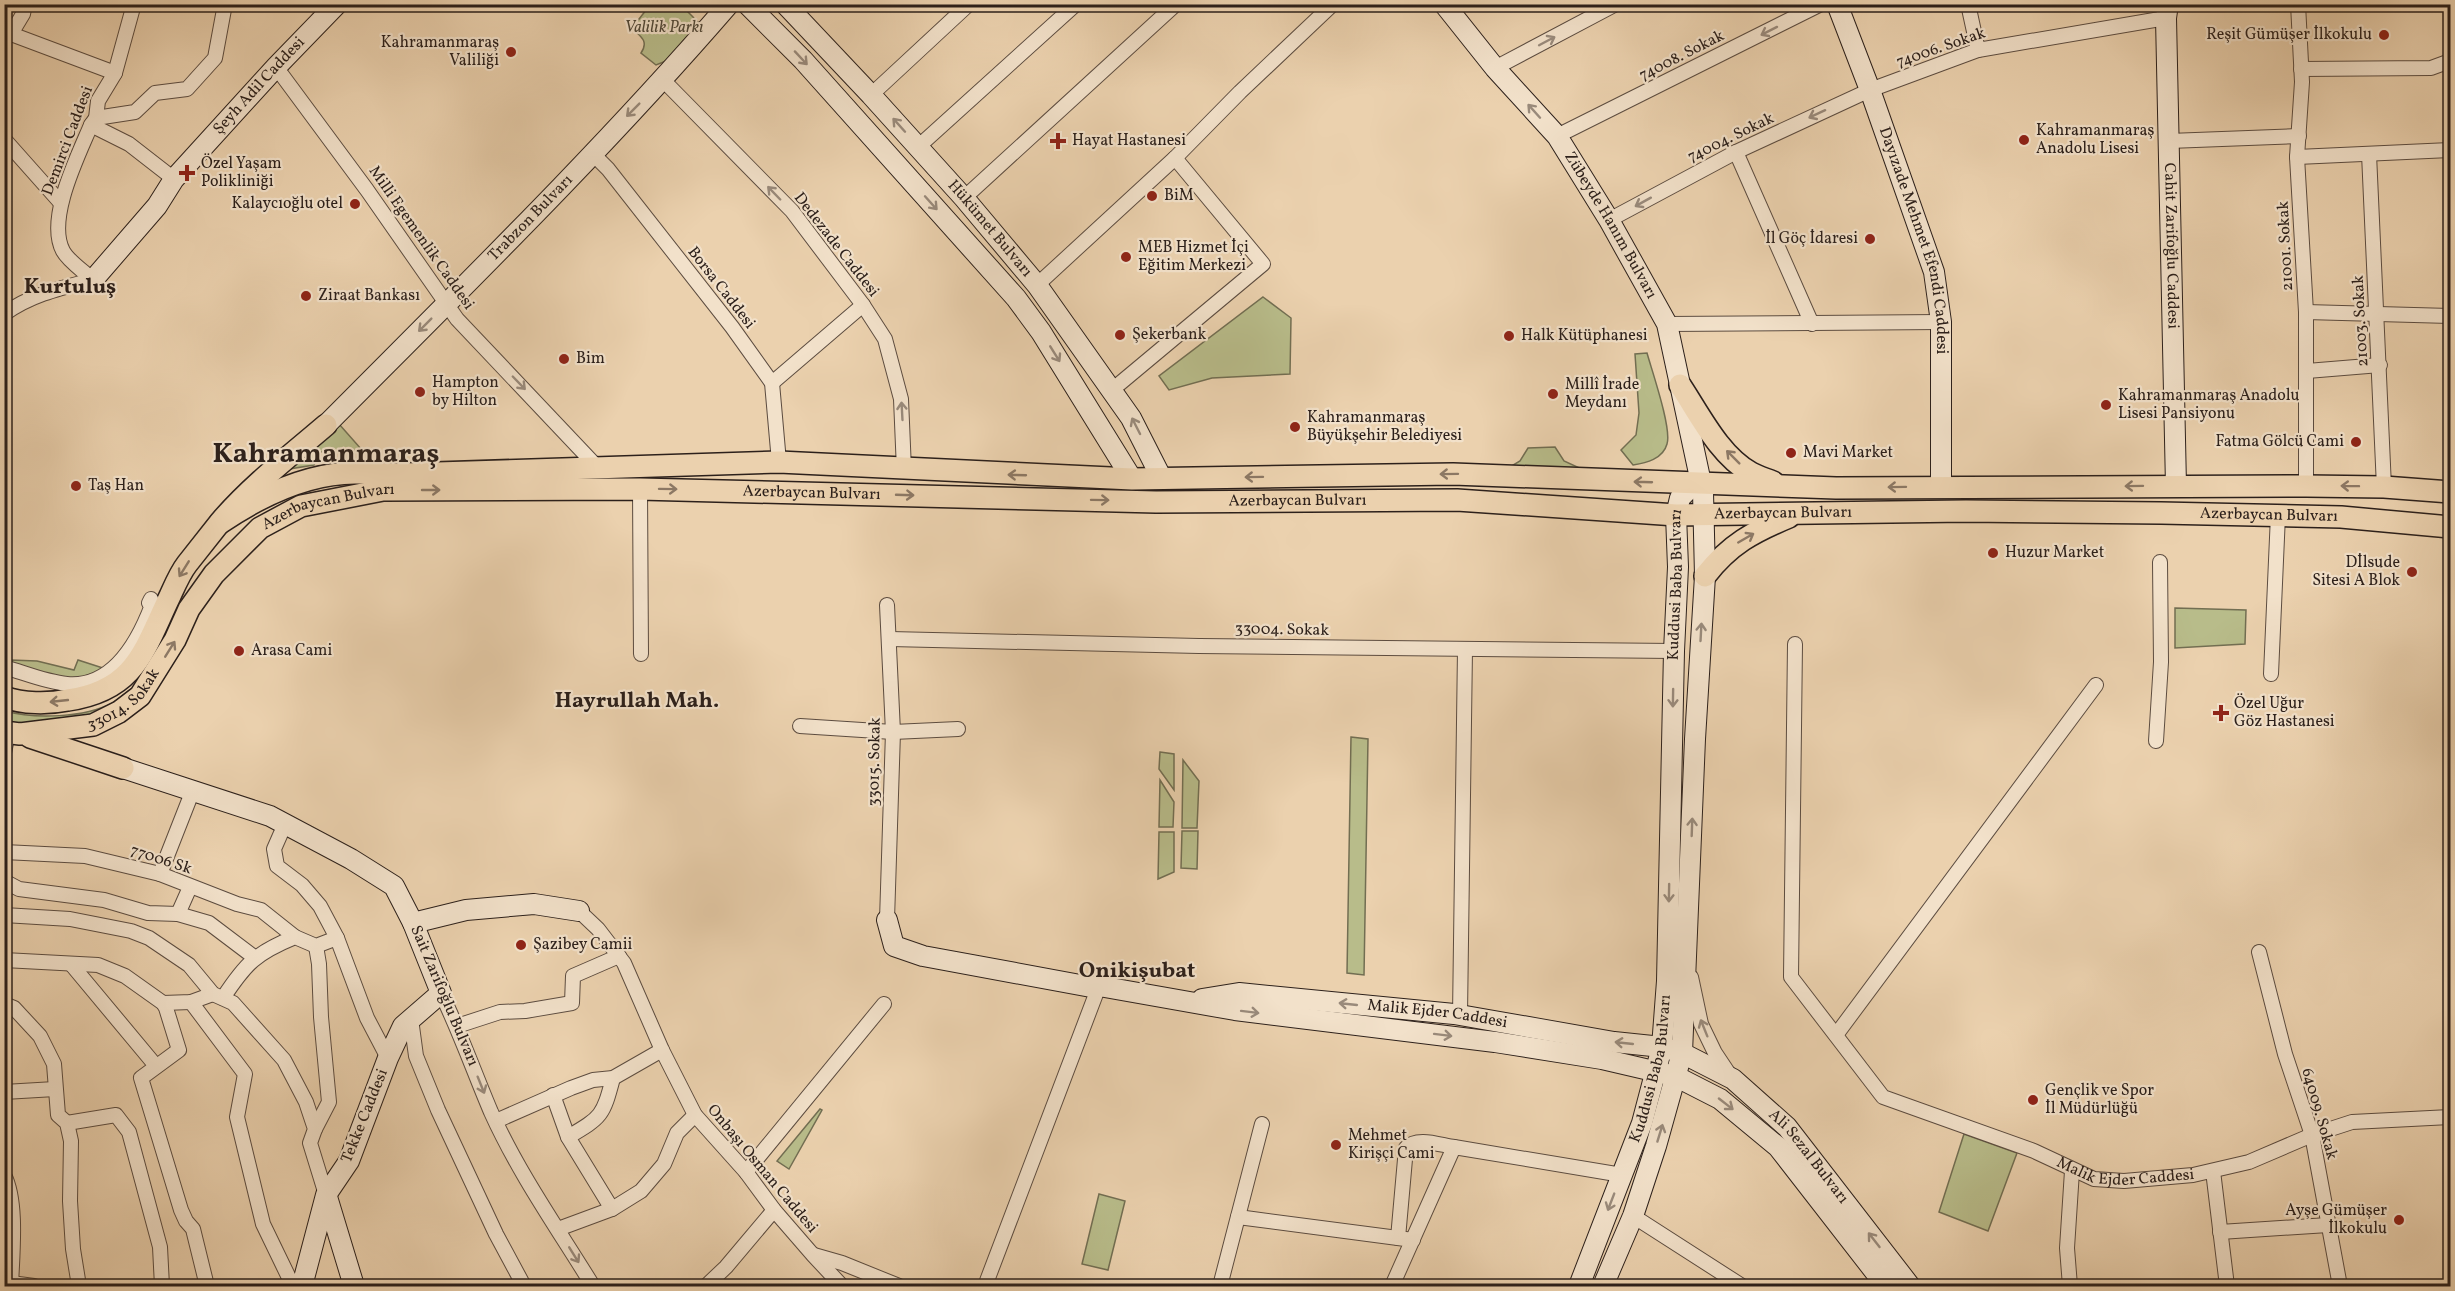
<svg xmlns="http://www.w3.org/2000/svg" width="2455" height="1291" viewBox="0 0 2455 1291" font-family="Vollkorn,serif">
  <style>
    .green { fill: #b8bc8a; stroke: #726e52; stroke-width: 1.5 }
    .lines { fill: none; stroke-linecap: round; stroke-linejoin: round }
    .street-casing { stroke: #5c4c40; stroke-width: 16 }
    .secondary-casing { stroke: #2c201b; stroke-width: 22 }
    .primary-casing { stroke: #2c201b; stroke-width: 24 }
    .street { stroke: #f2e1ca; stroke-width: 14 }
    .secondary { stroke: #f2e1ca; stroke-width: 20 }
    .primary { stroke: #ebd1ae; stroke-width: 21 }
    .oneway { stroke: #998a7b }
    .oneway2 { stroke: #8c7864 }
    .poi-dot { fill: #8f2418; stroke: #f2e1ca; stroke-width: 2 }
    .labels { text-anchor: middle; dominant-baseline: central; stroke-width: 4.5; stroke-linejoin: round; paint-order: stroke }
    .park-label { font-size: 16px; font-style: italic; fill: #4f4737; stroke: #f2e1ca }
    .poi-label { font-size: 16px; fill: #2c201b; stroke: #f2e1ca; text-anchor: start }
    .street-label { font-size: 16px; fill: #2c201b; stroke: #f2e1ca }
    .district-label { font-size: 22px; font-weight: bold; fill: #2c201b; stroke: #f2e1ca }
    .town-label { font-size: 28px; font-weight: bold; fill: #2c201b; stroke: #f2e1ca }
  </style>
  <rect width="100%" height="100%" fill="#ebd1ae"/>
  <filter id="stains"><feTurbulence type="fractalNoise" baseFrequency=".00333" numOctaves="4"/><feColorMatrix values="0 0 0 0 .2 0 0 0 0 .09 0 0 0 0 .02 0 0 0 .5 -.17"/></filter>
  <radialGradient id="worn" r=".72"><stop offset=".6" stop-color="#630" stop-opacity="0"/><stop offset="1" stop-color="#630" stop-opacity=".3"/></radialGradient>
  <path class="green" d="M650,5H681L699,23L666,61L656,65L641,53C649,41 641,37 632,28Z
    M1263,297L1291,318L1290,374L1212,378L1169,390L1159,376Z
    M1647,353C1652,371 1672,429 1667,444C1663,459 1646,463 1633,465L1621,450L1636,435L1639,413L1635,354Z
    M339,424L362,450L320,452L314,465L289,469Z
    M1555,447L1564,461L1588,472L1500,473L1520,461L1528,448Z
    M2175,608L2246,610L2245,644L2175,648Z
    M11,660L37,661L74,670L78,660L106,669L70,681L7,661Z
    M131,689L137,695L83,721L5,726V711C34,719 85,718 112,703C119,699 125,693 131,689Z
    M1351,737L1368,739L1364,975L1347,973Z
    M1160,752L1174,754V790L1159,769Z
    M1183,760L1199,781L1197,828H1182Z
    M1160,780L1174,802L1173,827H1159Z
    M1182,831H1198L1197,869L1181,868Z
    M1159,832H1174V872L1158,879Z
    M820,1109L822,1110L789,1169L777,1161Z
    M1964,1134L2017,1153L1988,1231L1939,1212Z
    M1099,1194L1125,1201L1108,1270L1082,1264Z"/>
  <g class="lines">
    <g class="street-casing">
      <g id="street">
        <path d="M1968,4L1978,50"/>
        <path d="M2298,4L2302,82L2297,157L2306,312V486"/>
        <path d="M4,29L11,34L115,73"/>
        <path d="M11,34L23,14L25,4"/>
        <path d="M276,67L367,190L457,319L599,469"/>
        <path d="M1495,68L1616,4"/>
        <path d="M2301,69L2431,68L2450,61"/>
        <path d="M663,80L792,211L863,305L885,339L901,399L904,470"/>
        <path d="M871,95L969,4"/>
        <path d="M96,118L135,112L155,93L187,89L215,58L225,4"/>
        <path d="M91,125L129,144L174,179"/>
        <path d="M1557,136L1821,4"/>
        <path d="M4,139L60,202"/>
        <path d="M2169,141L2299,136"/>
        <path d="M918,147L1076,4"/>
        <path d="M1736,152L1812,324"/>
        <path d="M592,153L608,169L732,327L772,383L779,462"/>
        <path d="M2369,154L2384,487"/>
        <path d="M2297,157L2450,150"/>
        <path d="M964,198L1176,4"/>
        <path d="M1609,220L1736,152L1870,90L1978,50L2166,18"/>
        <path d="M93,280C85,272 69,262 63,251C46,219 78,156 91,125L96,118L98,101L115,73L134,4"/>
        <path d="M1037,285L1175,158L1240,92L1333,4"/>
        <path d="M2306,312L2450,316"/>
        <path d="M4,314C32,294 61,288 93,280"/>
        <path d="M1667,324L1941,322"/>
        <path d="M2307,371L2380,365"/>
        <path d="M772,383L863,305"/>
        <path d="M1112,390L1263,264L1175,158"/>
        <path d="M640,489L641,654"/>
        <path d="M887,605L893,732L887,920"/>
        <path d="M890,639L1199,646L1674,651"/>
        <path id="s1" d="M1795,644L1791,977L1883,1097L2034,1151L2094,1179L2124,1181L2193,1175L2249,1162L2312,1135L2352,1122L2450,1117"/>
        <path d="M4,667C25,673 46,682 67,684C112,688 138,642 152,605L149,603L151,599"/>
        <path d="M2271,674L2278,515"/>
        <path d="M800,726L893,732L958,729"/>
        <path d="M2156,741L2161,662L2160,562"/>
        <path d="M4,753L8,733"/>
        <path d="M285,824L274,849L277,866L302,885L320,906L337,938L367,1018L388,1058"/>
        <path d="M4,852L85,856L160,874L237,904L261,910L295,937"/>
        <path d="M160,874L193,790"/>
        <path d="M4,881L19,889L104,900L148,913L178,914L209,923L254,957"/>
        <path d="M579,911L598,929L624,963L662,1050L695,1115L746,1172L774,1210L813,1255L842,1286"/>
        <path d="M178,914L190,887"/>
        <path d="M4,915L70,919L131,931L149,938L189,965L213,994L233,1003L284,1060L306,1102L315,1129L310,1143L326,1195"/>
        <path d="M2259,952L2285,1054L2312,1135L2340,1286"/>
        <path d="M4,960L98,965L125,976L163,1003L166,1008L179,1050L141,1078L181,1210L186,1221L193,1229L207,1286"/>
        <path d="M71,964L156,1066"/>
        <path d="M1691,977L1701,1024L1715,1053L1731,1077"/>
        <path d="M441,993C460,1032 474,1072 491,1112C519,1174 558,1229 593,1286"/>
        <path d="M223,998C246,963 256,953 295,937L316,946L337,938"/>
        <path d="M191,1002L245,1074L237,1117L263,1224L293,1286"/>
        <path d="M163,1003L191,1002L213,994"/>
        <path d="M4,1004L14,1008L40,1036L54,1064L58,1115L67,1123L71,1141L70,1201L73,1249L79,1286"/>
        <path d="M1460,1015L1465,649"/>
        <path d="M411,1019L416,1056L438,1110L496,1234L524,1286"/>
        <path d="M457,1026L500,1012L525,1011L572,1003L573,976L619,956"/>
        <path d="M1836,1035L2096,685"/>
        <path d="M4,1092L55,1089"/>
        <path d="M553,1095L568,1137L612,1209"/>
        <path d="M496,1121L571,1088L593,1080L613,1078L662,1050"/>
        <path d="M67,1123L116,1115L129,1132L160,1247L162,1286"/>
        <path d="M315,1129L329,1102L321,1017L319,964L316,946"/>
        <path d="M568,1137C602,1117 603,1116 613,1078"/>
        <path d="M2213,1171L2227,1286"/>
        <path d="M746,1172L884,1004"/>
        <path d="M4,1175C18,1202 12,1256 11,1286"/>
        <path d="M1633,1216L1742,1286"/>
        <path d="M1238,1217L1413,1240"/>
        <path d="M558,1229L612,1209L641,1191L664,1164L677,1133L695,1115"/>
        <path d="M2220,1232L2328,1225"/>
        <path d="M1398,1238L1406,1148C1417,1136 1440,1145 1454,1147"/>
        <path d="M814,1255L842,1263L899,1286"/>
        <path d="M11,1283L34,1286"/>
        <path d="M706,1286L726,1267L774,1210"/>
        <path d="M985,1286L1099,986"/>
        <path d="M1220,1286L1262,1124"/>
        <path d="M1392,1286L1454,1147L1622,1175"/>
        <path d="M2070,1286L2067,1248L2072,1171"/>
      </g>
    </g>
    <g class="secondary-casing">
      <g id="secondary">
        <path d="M747,4L803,60L1016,298L1041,332L1132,479"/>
        <path id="s2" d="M785,4L871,95L964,198L1037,285L1131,418L1162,479"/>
        <path id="s3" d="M1444,4L1495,68L1557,136L1609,220L1667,324L1703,492L1705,576L1695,739L1682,1053L1656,1146L1633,1216L1603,1286"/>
        <path id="s4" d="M1837,4L1870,90L1934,272L1941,322V487"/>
        <path id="s5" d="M2168,4L2166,18L2176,486"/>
        <path id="s6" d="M93,280L157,206L174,179L276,67L337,4"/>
        <path id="s7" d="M326,425C463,287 602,151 729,4"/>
        <path d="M123,768L270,816L351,859L394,886L413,923L441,993L403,1026L388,1058L349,1161L326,1195L302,1286"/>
        <path d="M887,920L894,946L923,956L1091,987L1099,986L1235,1010L1495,1042L1602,1059L1675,1076L1720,1099L1778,1147L1886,1286"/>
        <path d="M413,923L466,910L534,904L579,911"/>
        <path id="s8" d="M1202,999L1239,993L1454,1014L1614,1042L1662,1047L1682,1053L1733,1079L1787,1127L1910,1286"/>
        <path d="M327,1197L354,1286"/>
        <path id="s9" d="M1579,1286L1642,1123L1662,1047L1667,981L1674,651L1678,567L1676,515L1680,498L1688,490L1702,484"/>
      </g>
    </g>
    <g class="primary-casing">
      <g id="primary">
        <path d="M1680,385C1700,415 1719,455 1751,473C1758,477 1766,479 1773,482"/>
        <path d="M220,523C260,496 308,472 358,473C374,473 389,474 405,474L779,462L1132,479L1453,474L1836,488L2306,486L2384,487L2450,492"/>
        <path d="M1705,576C1730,544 1753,532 1789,517"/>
        <path d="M4,697C23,704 48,704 68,700C136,690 144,650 170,596C175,585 180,573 187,564C199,549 210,535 221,521C252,485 291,455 326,425"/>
        <path id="s10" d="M4,732L20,734L93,725L119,712L140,696L175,640L189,609L214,574L260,528L301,506L383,490L640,489L1156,502L1457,500L1676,515L1966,511L2161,513L2341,517L2450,527"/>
        <path d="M30,737L123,768"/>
      </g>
    </g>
    <use href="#street" class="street"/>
    <use href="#secondary" class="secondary"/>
    <use href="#primary" class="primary"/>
  </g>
  <defs><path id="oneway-shaft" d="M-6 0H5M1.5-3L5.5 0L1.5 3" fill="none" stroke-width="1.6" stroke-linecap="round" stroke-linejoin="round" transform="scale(1.5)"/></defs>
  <g class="oneway">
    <use href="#oneway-shaft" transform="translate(1769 31) rotate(153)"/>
    <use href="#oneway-shaft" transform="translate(1547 41) rotate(-28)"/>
    <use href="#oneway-shaft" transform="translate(801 58) rotate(47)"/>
    <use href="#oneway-shaft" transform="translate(633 110) rotate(135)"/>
    <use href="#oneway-shaft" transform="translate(1534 111) rotate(-132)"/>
    <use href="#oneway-shaft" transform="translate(1817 114) rotate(155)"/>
    <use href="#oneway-shaft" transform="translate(899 125) rotate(-132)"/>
    <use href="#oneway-shaft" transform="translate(774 193) rotate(-134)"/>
    <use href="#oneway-shaft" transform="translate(1643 202) rotate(151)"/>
    <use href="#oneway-shaft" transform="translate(931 203) rotate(48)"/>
    <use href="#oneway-shaft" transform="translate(425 325) rotate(135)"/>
    <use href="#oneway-shaft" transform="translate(1055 354) rotate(58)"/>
    <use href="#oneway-shaft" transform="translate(519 383) rotate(46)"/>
    <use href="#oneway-shaft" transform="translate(902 411) rotate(-93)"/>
    <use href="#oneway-shaft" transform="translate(1136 426) rotate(-117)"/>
    <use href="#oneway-shaft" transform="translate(1701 632) rotate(-87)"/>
    <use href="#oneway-shaft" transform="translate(1673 698) rotate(91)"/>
    <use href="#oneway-shaft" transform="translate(1692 827) rotate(-88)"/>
    <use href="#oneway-shaft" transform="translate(1669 893) rotate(91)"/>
    <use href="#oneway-shaft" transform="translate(1348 1004) rotate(-174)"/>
    <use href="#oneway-shaft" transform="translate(1250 1012) rotate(7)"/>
    <use href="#oneway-shaft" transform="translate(1704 1028) rotate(-112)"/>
    <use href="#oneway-shaft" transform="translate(1443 1035) rotate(7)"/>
    <use href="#oneway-shaft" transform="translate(1624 1043) rotate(-174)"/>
    <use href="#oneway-shaft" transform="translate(481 1085) rotate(68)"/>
    <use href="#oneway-shaft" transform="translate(1726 1104) rotate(38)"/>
    <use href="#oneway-shaft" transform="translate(1660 1133) rotate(-73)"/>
    <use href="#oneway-shaft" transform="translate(1611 1202) rotate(111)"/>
    <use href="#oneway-shaft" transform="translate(1874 1240) rotate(-128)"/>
    <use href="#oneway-shaft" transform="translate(574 1255) rotate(58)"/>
  </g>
  <g class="oneway2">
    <use href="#oneway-shaft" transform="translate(1733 457) rotate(-135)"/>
    <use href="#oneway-shaft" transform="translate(1449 474) rotate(179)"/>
    <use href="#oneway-shaft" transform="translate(1017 475) rotate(-178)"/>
    <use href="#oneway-shaft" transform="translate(1254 477) rotate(179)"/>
    <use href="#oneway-shaft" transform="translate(1643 482) rotate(-178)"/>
    <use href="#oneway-shaft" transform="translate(2134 486) rotate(179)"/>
    <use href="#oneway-shaft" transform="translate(2350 486) rotate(-179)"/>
    <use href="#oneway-shaft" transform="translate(1897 487) rotate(179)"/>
    <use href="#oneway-shaft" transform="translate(668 489) rotate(1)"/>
    <use href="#oneway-shaft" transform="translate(431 490)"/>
    <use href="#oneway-shaft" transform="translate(905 495) rotate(2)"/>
    <use href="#oneway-shaft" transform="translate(1100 500) rotate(1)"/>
    <use href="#oneway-shaft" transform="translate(1746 538) rotate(-30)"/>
    <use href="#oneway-shaft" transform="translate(184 569) rotate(122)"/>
    <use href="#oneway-shaft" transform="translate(170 649) rotate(-58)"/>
    <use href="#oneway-shaft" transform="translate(59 701) rotate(174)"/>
  </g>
  <g class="poi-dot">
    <circle cx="2384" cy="35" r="6"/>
    <circle cx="511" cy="52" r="6"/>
    <circle cx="2024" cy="140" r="6"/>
    <path d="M1055 132h6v6h6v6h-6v6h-6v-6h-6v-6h6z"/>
    <path d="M184 164h6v6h6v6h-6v6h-6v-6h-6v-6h6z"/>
    <circle cx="1152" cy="196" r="6"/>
    <circle cx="355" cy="204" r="6"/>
    <circle cx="1870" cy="239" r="6"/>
    <circle cx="1126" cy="257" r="6"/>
    <circle cx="306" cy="296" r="6"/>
    <circle cx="1120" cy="335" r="6"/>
    <circle cx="1509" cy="336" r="6"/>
    <circle cx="564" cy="359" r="6"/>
    <circle cx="420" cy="392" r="6"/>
    <circle cx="1553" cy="394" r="6"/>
    <circle cx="2106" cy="405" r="6"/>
    <circle cx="1295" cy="427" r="6"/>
    <circle cx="2356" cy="442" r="6"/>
    <circle cx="1791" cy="453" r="6"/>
    <circle cx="76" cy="486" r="6"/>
    <circle cx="1993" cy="553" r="6"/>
    <circle cx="2412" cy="572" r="6"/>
    <circle cx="239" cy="651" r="6"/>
    <path d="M2218 704h6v6h6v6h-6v6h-6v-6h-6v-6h6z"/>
    <circle cx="521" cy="945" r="6"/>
    <circle cx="2033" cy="1100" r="6"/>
    <circle cx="1336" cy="1145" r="6"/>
    <circle cx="2399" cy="1220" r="6"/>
  </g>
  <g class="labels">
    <g class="park-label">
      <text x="664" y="28">Valilik Parkı</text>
    </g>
    <g class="poi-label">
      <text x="2372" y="35" text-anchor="end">Reşit Gümüşer İlkokulu</text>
      <text x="499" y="43" text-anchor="end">Kahramanmaraş<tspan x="499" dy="18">Valiliği</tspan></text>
      <text x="2036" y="131">Kahramanmaraş<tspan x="2036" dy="18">Anadolu Lisesi</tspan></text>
      <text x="1072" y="141">Hayat Hastanesi</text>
      <text x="201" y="164">Özel Yaşam<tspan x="201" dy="18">Polikliniği</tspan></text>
      <text x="1164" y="196">BiM</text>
      <text x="343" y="204" text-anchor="end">Kalaycıoğlu otel</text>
      <text x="1858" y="239" text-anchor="end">İl Göç İdaresi</text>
      <text x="1138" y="248">MEB Hizmet İçi<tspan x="1138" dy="18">Eğitim Merkezi</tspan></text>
      <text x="318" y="296">Ziraat Bankası</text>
      <text x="1132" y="335">Şekerbank</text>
      <text x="1521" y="336">Halk Kütüphanesi</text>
      <text x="576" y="359">Bim</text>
      <text x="432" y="383">Hampton<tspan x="432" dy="18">by Hilton</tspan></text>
      <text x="1565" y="385">Millî İrade<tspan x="1565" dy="18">Meydanı</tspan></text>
      <text x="2118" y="396">Kahramanmaraş Anadolu<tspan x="2118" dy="18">Lisesi Pansiyonu</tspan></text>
      <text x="1307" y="418">Kahramanmaraş<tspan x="1307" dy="18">Büyükşehir Belediyesi</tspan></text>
      <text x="2344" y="442" text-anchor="end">Fatma Gölcü Cami</text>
      <text x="1803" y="453">Mavi Market</text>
      <text x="88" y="486">Taş Han</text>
      <text x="2005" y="553">Huzur Market</text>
      <text x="2400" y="563" text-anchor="end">Dİlsude<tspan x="2400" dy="18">Sitesi A Blok</tspan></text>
      <text x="251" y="651">Arasa Cami</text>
      <text x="2234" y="704">Özel Uğur<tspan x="2234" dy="18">Göz Hastanesi</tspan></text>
      <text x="533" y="945">Şazibey Camii</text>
      <text x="2045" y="1091">Gençlik ve Spor<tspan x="2045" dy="18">İl Müdürlüğü</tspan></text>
      <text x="1348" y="1136">Mehmet<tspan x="1348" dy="18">Kirişçi Cami</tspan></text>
      <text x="2387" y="1211" text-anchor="end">Ayşe Gümüşer<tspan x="2387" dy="18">İlkokulu</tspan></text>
    </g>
    <g class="street-label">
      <text transform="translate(1941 48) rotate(-19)">74006. Sokak</text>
      <text transform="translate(1682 56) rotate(-27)">74008. Sokak</text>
      <text stroke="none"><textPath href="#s6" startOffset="256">Şeyh Adil Caddesi</textPath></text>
      <text transform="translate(1731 138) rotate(-26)">74004. Sokak</text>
      <text transform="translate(68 141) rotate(-69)">Demirci Caddesi</text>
      <text stroke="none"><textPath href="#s7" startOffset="291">Trabzon Bulvarı</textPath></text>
      <text stroke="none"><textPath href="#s3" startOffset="278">Zübeyde Hanım Bulvarı</textPath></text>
      <text stroke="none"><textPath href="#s2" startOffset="304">Hükümet Bulvarı</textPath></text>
      <text transform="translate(421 238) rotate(55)">Milli Egemenlik Caddesi</text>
      <text stroke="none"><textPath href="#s4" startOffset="250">Dayızade Mehmet Efendi Caddesi</textPath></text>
      <text transform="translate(836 245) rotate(52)">Dedezade Caddesi</text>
      <text stroke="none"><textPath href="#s5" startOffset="242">Cahit Zarifoğlu Caddesi</textPath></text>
      <text transform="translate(2286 246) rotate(-93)">21001. Sokak</text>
      <text transform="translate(721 288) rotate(52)">Borsa Caddesi</text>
      <text transform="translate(2361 321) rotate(-93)">21003. Sokak</text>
      <text stroke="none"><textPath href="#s10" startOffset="912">Azerbaycan Bulvarı</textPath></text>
      <text stroke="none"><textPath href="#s10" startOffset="1398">Azerbaycan Bulvarı</textPath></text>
      <text stroke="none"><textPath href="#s10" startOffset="426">Azerbaycan Bulvarı</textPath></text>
      <text stroke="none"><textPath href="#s10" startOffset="1884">Azerbaycan Bulvarı</textPath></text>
      <text stroke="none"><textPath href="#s10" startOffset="2370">Azerbaycan Bulvarı</textPath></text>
      <text stroke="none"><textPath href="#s9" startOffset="716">Kuddusi Baba Bulvarı</textPath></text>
      <text transform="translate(1282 630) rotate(1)">33004. Sokak</text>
      <text stroke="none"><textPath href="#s10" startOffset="130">33014. Sokak</textPath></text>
      <text transform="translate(875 762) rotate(-89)">33015. Sokak</text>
      <text transform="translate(161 860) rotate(18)">77006 Sk</text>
      <text transform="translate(444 996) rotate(67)">Sait Zarifoğlu Bulvarı</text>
      <text stroke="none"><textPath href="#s8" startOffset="237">Malik Ejder Caddesi</textPath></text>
      <text stroke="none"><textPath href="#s9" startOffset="230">Kuddusi Baba Bulvarı</textPath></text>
      <text transform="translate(2319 1114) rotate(74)">64009. Sokak</text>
      <text transform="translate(365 1116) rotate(-68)">Tekke Caddesi</text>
      <text stroke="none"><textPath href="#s8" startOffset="651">Ali Sezal Bulvarı</textPath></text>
      <text stroke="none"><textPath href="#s1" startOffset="741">Malik Ejder Caddesi</textPath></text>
      <text transform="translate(762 1169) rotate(50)">Onbaşı Osman Caddesi</text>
    </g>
    <g class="district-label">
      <text x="70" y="287">Kurtuluş</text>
      <text x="637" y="701">Hayrullah Mah.</text>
      <text x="1137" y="971">Onikişubat</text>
    </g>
    <g class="town-label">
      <text x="326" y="454">Kahramanmaraş</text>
    </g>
  </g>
  <rect width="2455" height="1291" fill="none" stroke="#ebd1ae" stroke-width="24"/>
  <rect x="6" y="6" width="2443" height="1279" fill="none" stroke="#2c201b" stroke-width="3"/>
  <rect x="12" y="12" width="2431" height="1267" fill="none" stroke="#2c201b" stroke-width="1.5"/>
  <rect width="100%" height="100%" filter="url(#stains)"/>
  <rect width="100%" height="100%" fill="url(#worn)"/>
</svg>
